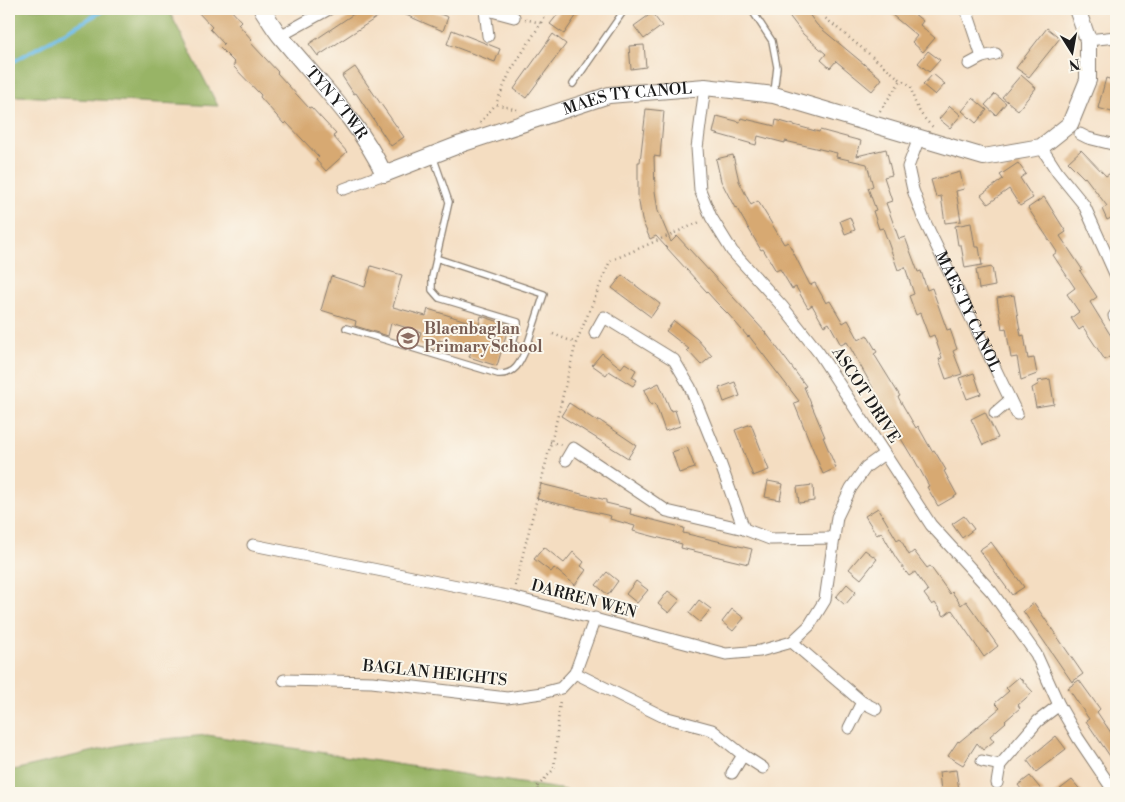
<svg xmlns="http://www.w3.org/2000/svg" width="1125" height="802" viewBox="0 0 1125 802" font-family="'Libre Bodoni',serif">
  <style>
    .forest { fill: #98b466; stroke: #5a6841 }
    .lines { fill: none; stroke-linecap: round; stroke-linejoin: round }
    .stream { stroke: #6fbeea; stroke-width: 4 }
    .building { fill: #d7a972 }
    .lane-casing { stroke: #887c6e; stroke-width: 8 }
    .street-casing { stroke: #887c6e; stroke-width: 13 }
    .secondary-casing { stroke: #887c6e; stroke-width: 18 }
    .path { stroke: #887c6e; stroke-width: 2.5; stroke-dasharray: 1 4; stroke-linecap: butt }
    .lane { stroke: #fff; stroke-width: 5.5 }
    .street { stroke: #fff; stroke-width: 11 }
    .secondary { stroke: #fff; stroke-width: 16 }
    .labels { text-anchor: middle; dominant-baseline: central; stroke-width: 4; stroke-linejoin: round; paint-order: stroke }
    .street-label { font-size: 16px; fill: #1c1c1c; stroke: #fbf7ec }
    .education-label { font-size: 16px; font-weight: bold; fill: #785e54; stroke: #fbf7ec; text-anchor: start }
  </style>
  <rect width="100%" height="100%" fill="#fbf7ec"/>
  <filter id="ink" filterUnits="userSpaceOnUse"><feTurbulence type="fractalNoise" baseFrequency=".02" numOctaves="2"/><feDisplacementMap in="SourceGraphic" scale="10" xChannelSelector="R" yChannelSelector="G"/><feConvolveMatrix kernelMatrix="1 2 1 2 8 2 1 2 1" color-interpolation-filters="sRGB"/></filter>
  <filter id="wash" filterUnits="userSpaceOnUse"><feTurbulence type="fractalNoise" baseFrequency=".0096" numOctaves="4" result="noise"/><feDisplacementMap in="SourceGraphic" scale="20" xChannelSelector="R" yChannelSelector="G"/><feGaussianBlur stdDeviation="1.12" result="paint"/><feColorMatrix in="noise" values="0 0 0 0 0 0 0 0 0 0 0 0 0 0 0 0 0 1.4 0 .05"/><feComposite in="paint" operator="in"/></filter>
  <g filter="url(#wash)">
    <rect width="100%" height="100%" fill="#f4ddc1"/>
    <path class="forest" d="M9,9H168L218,106L19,96L9,97Z
      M207,735L586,793H9V771L133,742Z"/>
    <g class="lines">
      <path class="stream" d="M9,64L106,9"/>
    </g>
    <g id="blocks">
      <path class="building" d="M195,9H230L241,21L238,24L252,40L250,42L278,72L277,73L309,108L311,107L336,134L333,136L347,152L326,171L316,160L319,157L286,122L284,124L260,97L261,95L233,66L235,63L220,48L224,44L210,29L212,27Z
        M361,9H374L379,16L318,56L309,44Z
        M392,9H426L448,17L443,31Z
        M562,9H581L564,34L550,24Z
        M784,9H805L817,25L882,79L872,91L836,61L830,68L821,60L826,54L803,34Z
        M885,9H908L923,21L920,25L935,38L923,52L912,42L917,36Z
        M652,13L662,26L644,39L634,26Z
        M1047,28L1060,38L1029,77L1016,68Z
        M452,30L500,49L495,62L447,44Z
        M553,34L566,44L526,98L514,89Z
        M644,45L646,67L631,69L629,46Z
        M928,51L940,60L929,72L918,63Z
        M355,67L404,137L391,146L356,93L354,94L342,76Z
        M933,74L945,84L935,95L923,85Z
        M1021,75L1036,88L1018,110L1002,97Z
        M1106,78L1116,81V107L1115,113L1098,108Z
        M995,94L1006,103L996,115L985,105Z
        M973,98L987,110L976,123L962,111Z
        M950,106L961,115L950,128L939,119Z
        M646,109L664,111L660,157L654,156L655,191L658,211L671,242L677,236L689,249L766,333L806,386L804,387L825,437H823L836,468L823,474L794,403L799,401L749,336L748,337L729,315L717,303L656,236L650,239L642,220L638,196V162H640Z
        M717,116L740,122L741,118L775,126L776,120L819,132L820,130L861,141L857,156L886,149L892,175L884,177L892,201L886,203L899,239L905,237L918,272L921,271L927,290L932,288L947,330L950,329L957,349L953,351L962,374L946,379L939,359L942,358L934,335L929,337L920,313L916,315L909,296L914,294L905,267L898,270L883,228L879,229L873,211L876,210L868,188L873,186L867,164L836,157L837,153L785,141V143L758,136L756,145L713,133Z
        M1081,150L1106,176L1112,172L1116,178V218L1115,216L1107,220L1102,209L1107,206L1085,177L1084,178L1068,162Z
        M733,155L739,181L751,205L758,201L784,244L788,242L810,285L815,283L826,303L830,301L843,323L848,320L859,340L867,335L877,352L874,354L900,396L898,397L916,428L918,426L932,451L934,450L946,470L944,471L957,495L938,506L927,487L929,486L913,457H912L891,422L889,424L881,411L883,409L872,389L873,388L847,342L841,345L829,323L824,326L812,305L808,308L796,287L792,289L780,269L776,271L763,249L761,250L736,207L735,208L721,181L716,159Z
        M1018,163L1026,174L1020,178L1033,198L1020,206L1009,189L988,204L981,195L1003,179L1000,175Z
        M960,172L964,189L956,191L961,221L945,223L941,196L936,197L931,180Z
        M1044,197L1066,232L1060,236L1082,269L1080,271L1097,297L1090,302L1116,344V352L1105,360L1083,327L1079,330L1071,318L1079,312L1067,294L1075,288L1053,255L1057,252L1028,208Z
        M850,217L855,230L845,234L840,221Z
        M971,223L975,247H979L982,265L965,268L961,245H958L955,226Z
        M371,266L402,275L393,307L426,316L428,309L479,325L481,316L509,325L497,366L469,357L472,349L439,340L436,350L417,345L421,332L391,323L388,336L355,326L356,321L321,310L331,276L365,287Z
        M992,267L995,286L979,289L976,270Z
        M622,275L660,304L651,317L612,288Z
        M1014,295L1021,336L1024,335L1028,359L1034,358L1037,374L1021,380L1017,357L1011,358L1006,328L1002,329L997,298Z
        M674,321L697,339L712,356L701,365L687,350L689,349L666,331Z
        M602,353L621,368L625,363L636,370L632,377L637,380L633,386L609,371L606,375L592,365Z
        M974,373L981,394L967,399L959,378Z
        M1050,379L1054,404L1036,407L1032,388L1039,384L1038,381Z
        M735,382L740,396L724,402L719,388Z
        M659,383L671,411L675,410L680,426L665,431L655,403L651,405L644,390Z
        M569,403L598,422L599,420L636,445L628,458L561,416Z
        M985,412L998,438L983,445L971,419Z
        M751,424L769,470L753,476L735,430Z
        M687,447L695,468L679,473L672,452Z
        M768,481L783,484L780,500L765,497Z
        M541,484L606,500V503L631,509L630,514L684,528L683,533L752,549L748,564L681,548L682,544L633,531L635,526L610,519L611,516L537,499Z
        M813,485L814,501L799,503L797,487Z
        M878,508L897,540L900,538L909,555L914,551L927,568L930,566L950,594L952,592L961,605L966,601L998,646L984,657L952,610L944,616L935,603L932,605L924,594L928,591L915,572L909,576L896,558L881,532L877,535L865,516Z
        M964,516L974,529L962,538L952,524Z
        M991,542L1024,587L1012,595L979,550Z
        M544,547L564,563L573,552L584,562L581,566L586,570L575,585L554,568L551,572L534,559Z
        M865,550L877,559L861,579L849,569Z
        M607,572L618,581L608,595L596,585Z
        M636,581L648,590L637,603L626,594Z
        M847,584L856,592L845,605L836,597Z
        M668,591L680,600L669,613L658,604Z
        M699,600L711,609L700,622L689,613Z
        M1034,603L1083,674L1072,682L1023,611Z
        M732,609L744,618L733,631L722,622Z
        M1019,677L1033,692L1018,705L1020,708L1005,721L1006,722L990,736L994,741L983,750L977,743L963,765L948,756L958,741L959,742L1000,708L995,703L1009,691L1006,688Z
        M1079,680L1100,709L1097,712L1116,740V765L1086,721L1089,719L1068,688Z
        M1056,736L1066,749L1036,772L1027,760Z
        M956,770L959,790L941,792L939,772Z
        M1030,776L1044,793H1024L1018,785Z
        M1072,780L1083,793H1055Z"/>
    </g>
  </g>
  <g filter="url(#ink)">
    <use href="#blocks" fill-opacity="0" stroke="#887c6e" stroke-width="1"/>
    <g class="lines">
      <g class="lane-casing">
        <path id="lane" d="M751,9L772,41L777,67L774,93
          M573,84L625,9
          M436,258L544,294L526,349
          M346,328L498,374C515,375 520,363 526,349L517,346L513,342L518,326V322L439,298L432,290V277L449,202L433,156"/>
      </g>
      <g class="street-casing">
        <g id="street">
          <path d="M484,9L514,17"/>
          <path d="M966,9L982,57"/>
          <path d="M485,10L488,36"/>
          <path d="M280,36L329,9"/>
          <path d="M1088,40L1116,37"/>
          <path d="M969,64L982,57L996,54"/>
          <path d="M705,87L697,148L700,190L711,217L732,251L782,306L819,353L931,525L992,592L1036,654L1059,705L1078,738L1115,793"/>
          <path d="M1080,134L1088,138L1116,145"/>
          <path id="s1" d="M919,138L908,167L913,190L924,220L1017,414"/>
          <path d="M1041,147L1058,173L1084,205L1116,276"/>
          <path d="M344,189L384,174"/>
          <path d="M1114,316L1116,314"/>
          <path d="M595,333L604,317L674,360L690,387L717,454L744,529"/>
          <path d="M995,413L1010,400"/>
          <path d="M566,460L573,448L667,511L744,529L770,539L834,538"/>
          <path d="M253,545L512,597L726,654L760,651L792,642L809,626L825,600L837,517L851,488L866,467L884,454"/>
          <path d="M792,642L862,702L876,709"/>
          <path d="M575,673L664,717L712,730L743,755L763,768"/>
          <path d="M284,680L372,682L507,698L542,693L561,688L575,673L595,618"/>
          <path d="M849,728L862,702"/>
          <path d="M982,761L1000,765"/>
          <path d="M732,773L743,755"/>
          <path d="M997,783L1000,765L1038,721L1059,705"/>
        </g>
      </g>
      <g class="secondary-casing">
        <g id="secondary">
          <path id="s2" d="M262,9C268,18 274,29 281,37C317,81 360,122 384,174L461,144L609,95L705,87L774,95L984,157L1041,147L1070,124L1088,80V40L1077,9"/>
        </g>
      </g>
      <path class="path" d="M823,9L825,18L901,80
        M525,19L541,23
        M517,110L496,104L510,72L550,9
        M880,111L901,80L911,86C913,102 920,116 933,127
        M480,123L496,104
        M553,334L576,343
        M550,442L563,445
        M515,586L576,343L610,261L700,222
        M542,793L536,788L554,769L560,699"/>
      <use href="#lane" class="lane"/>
      <use href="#street" class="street"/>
      <use href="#secondary" class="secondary"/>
    </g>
  </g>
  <defs>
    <g id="school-ring" transform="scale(1.125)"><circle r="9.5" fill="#fbf7ec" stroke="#8d6e63" stroke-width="1.5"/><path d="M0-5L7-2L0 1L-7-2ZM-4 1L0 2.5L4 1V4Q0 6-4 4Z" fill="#8d6e63"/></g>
  </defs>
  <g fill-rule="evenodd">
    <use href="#school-ring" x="408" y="338"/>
  </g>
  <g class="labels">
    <g class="street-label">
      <text stroke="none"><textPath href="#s2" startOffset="462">MAES TY CANOL</textPath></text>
      <text stroke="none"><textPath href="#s2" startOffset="120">TYN Y TWR</textPath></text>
      <text stroke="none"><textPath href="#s1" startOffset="188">MAES TY CANOL</textPath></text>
      <text transform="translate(866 395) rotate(57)">ASCOT DRIVE</text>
      <text transform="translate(584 599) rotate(15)">DARREN WEN</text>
      <text transform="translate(435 673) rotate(6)">BAGLAN HEIGHTS</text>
    </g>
    <g class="education-label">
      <text x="424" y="329">Blaenbaglan<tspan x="424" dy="18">Primary School</tspan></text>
    </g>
  </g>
  <rect width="1125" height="802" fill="none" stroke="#fbf7ec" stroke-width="30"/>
  <g transform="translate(1072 52) rotate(169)" stroke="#fbf7ec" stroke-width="4" paint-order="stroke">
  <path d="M0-4L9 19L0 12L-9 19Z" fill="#1c1c1c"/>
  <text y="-8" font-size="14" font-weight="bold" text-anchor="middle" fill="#1c1c1c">N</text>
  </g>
</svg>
